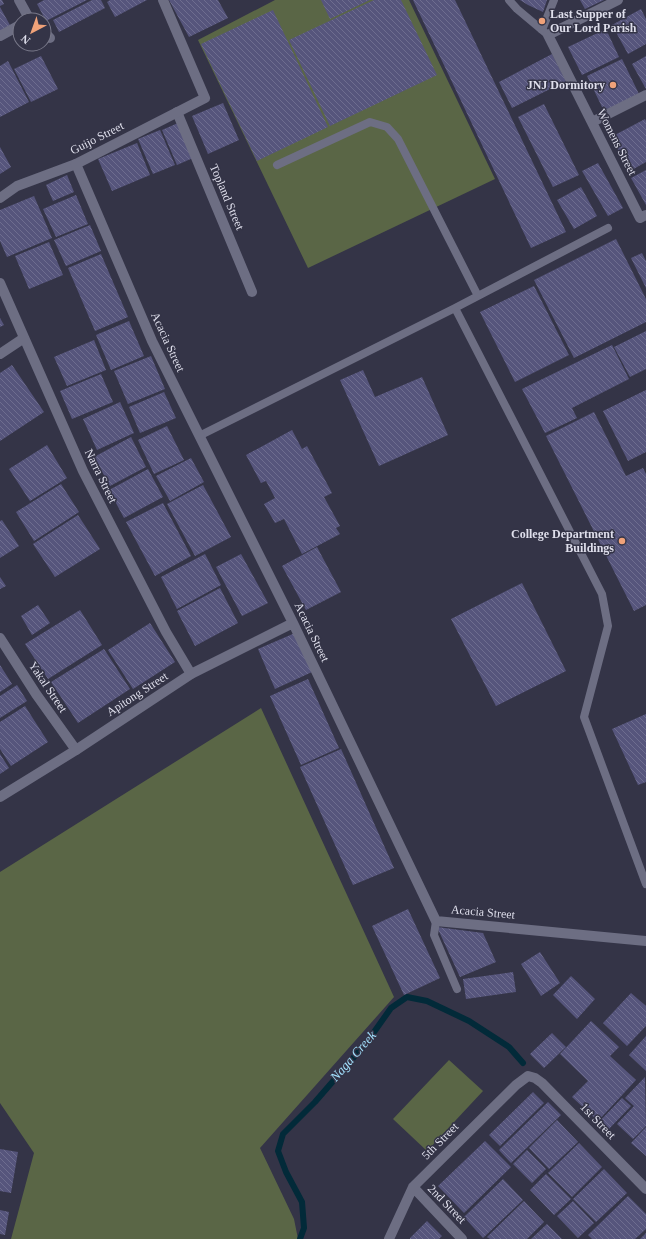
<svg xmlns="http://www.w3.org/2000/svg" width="646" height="1239" viewBox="0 0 646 1239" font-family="Georgia,serif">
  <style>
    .grass { fill: #5a6646 }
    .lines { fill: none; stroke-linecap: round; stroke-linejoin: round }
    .stream { stroke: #022a39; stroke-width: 6 }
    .building { fill: url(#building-back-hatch) }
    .service { stroke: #6d6e83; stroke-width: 8 }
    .minor { stroke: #6d6e83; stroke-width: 10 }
    .tertiary { stroke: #6d6e83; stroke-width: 10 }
    .poi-dot { fill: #f0a279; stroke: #343447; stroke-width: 1.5 }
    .labels { text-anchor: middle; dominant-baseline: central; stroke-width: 3; stroke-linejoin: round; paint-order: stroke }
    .poi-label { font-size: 12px; font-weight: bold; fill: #dfdfec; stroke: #343447; text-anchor: end }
    .street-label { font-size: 12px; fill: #dfdfec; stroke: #343447 }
    .water-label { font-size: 13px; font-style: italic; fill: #a3e1fe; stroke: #343447 }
  </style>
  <defs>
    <pattern id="building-back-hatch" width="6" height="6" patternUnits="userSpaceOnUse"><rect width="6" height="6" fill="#56557c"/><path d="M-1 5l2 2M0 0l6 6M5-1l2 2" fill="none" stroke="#6e6d8f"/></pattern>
  </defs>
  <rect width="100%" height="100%" fill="#343447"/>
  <path class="grass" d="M275,0H409L495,179L308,268L198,40Z
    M261,708L394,997L260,1148L294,1219L298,1239H11L34,1153L0,1103V872Z
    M449,1060L483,1091L427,1151L393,1119Z"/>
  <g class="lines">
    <path class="stream" d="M300,1239L304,1228L302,1202L286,1172L278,1151L283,1134L315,1102L367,1042L391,1008L407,997L427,1001L469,1021L509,1047L523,1063"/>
  </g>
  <path class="building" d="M0,0H2L4,4L0,6Z
    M44,0H87L46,21L37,4Z
    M92,0H101L105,8L59,32L53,20Z
    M110,0H147L115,17L107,2Z
    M169,0H218L228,18L189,37Z
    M321,0H370L330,19Z
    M374,0H401L437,75L330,126L289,40Z
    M413,0H455L566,232L531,248Z
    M520,0H547L543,12L528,5Z
    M580,0H604L585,9Z
    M0,7L11,27L0,33Z
    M641,9L646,19V44L628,54L612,25Z
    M273,10L328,127L257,161L201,44Z
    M606,29L619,57L582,75L568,47Z
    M552,54L566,81L512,108L499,82Z
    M41,56L58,89L31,102L14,69Z
    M646,56V89L632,64Z
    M622,59L639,94L608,109L602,107L587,76Z
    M8,61L29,102L0,117V66Z
    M223,103L239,140L208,154L192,116Z
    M544,104L579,175L553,187L518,117Z
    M645,119L646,121V162L630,171L611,137Z
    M178,123L193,158L177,165L162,130Z
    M160,130L175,165L153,174L138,139Z
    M137,143L150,175L112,191L98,159Z
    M0,147L11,167L0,174Z
    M598,163L623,208L608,216L582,171Z
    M646,170V205L631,178Z
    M67,175L74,192L53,201L46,185Z
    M581,187L597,216L574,229L557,200Z
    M76,195L88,224L56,237L43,209Z
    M34,196L52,238L7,257L0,241V210Z
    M90,225L101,251L66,266L54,240Z
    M616,239L646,299V322L574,358L534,280Z
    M49,242L63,275L29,289L15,256Z
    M642,253L646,261V288L631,258Z
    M101,254L128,317L95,331L68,268Z
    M534,286L569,355L515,382L480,312Z
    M0,318L4,325L0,327Z
    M129,321L144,356L111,370L96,335Z
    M646,331V369L630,377L614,347Z
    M94,340L106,370L67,386L54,357Z
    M612,345L629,379L572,408L577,418L545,433L522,389Z
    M151,356L165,389L128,404L114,371Z
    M12,365L44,412L0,441V373Z
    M363,370L375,397L422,377L448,435L379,466L340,380Z
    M101,374L113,402L72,419L60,391Z
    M646,390V452L628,461L603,411Z
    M164,392L176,418L140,433L129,407Z
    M120,402L134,433L97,450L83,419Z
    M594,412L626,476L643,468L646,474V605L634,611L546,436Z
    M167,426L184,460L154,474L138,440Z
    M292,430L302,449L307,446L332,493L324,497L340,526L336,528L340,534L302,554L284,519L275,523L264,504L275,498L266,481L261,483L246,455Z
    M131,437L146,467L110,486L94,457Z
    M47,445L67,478L30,501L9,469Z
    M191,458L204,482L170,501L156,476Z
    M148,469L163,497L124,518L109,490Z
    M61,484L79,512L34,541L16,512Z
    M203,485L231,537L195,556L167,504Z
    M163,503L191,556L155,576L126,522Z
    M78,515L100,549L55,577L33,544Z
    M2,520L19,546L0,558V521Z
    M317,547L341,592L306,610L282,566Z
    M205,554L221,585L177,609L161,577Z
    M241,554L268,603L242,616L216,567Z
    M0,577L6,586L0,589Z
    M522,583L566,671L496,706L451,619Z
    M220,588L238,623L195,646L177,611Z
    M38,605L50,623L32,635L21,616Z
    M80,610L102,645L48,679L25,644Z
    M150,623L175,662L133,689L108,650Z
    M295,633L312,672L275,689L258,649Z
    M104,649L130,689L78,723L51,682Z
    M0,665L12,684L0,692Z
    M308,679L339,748L301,765L270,696Z
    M17,685L27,701L0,718V696Z
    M25,706L48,742L11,766L0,749V722Z
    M646,714V782L638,785L612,729Z
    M341,749L394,868L353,885L300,767Z
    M0,754L9,768L0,774Z
    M408,909L440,978L404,995L372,926Z
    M437,927L483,933L496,962L460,977Z
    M540,952L560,983L541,996L521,964Z
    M513,972L516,992L466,999L463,979Z
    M571,976L595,999L577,1019L553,995Z
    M631,993L646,1006V1026L627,1046L603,1023Z
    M591,1021L619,1047L610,1056L636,1080L598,1121L572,1097L588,1081L560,1054Z
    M552,1033L566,1047L544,1068L530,1054Z
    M646,1036V1071L629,1055Z
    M645,1077L646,1126L633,1139L617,1124L634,1106L625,1098Z
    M533,1092L544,1103L500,1146L489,1135Z
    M622,1098L631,1106L607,1131L598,1123Z
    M548,1102L561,1115L511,1163L499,1150Z
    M557,1120L578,1142L549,1169L529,1148Z
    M646,1127V1156L631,1143Z
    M485,1141L511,1167L464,1213L438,1186Z
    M579,1143L602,1167L572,1197L548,1173Z
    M0,1149L18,1152L11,1193L0,1191Z
    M527,1150L546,1169L532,1183L513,1164Z
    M604,1169L627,1193L596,1222L573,1199Z
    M546,1174L571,1199L554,1215L530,1190Z
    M503,1179L523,1200L483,1238L464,1217Z
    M628,1196L646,1214V1229L635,1239H592L588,1235Z
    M524,1201L544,1222L527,1239H490L487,1237Z
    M573,1201L594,1223L578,1238L557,1216Z
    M0,1210L9,1212L5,1235L0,1234Z
    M427,1221L442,1236L439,1239H410V1238Z
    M547,1224L562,1239H531Z
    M646,1233V1239H640Z"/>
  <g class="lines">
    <path class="service" d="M509,0L517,9L548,35
      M542,30L554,0
      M277,165L370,122L387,127L398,139L478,296
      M455,308L602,594L608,626L584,717L646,884
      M199,436L455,308L608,228
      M436,921L434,935L457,989"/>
    <path class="minor" d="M19,0L30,20
      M618,0L548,35L640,218L646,215
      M44,32L50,38
      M0,36L20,25
      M177,112L252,292
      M592,122L646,95
      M0,198L17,186L76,164
      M0,283L83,471L166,632L191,674
      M0,354L24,338
      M0,638L36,694L76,750
      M413,1187L462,1239
      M389,1239L413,1187L516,1085L528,1076L535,1078L542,1083L646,1189"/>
    <path class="tertiary" d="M163,0L205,98L76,164L152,341L293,623L436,921L646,941
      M0,797L76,750L191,674L293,623"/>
  </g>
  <g class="poi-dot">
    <circle cx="542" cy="21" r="4"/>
    <circle cx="613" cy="85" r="4"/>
    <circle cx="622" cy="541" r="4"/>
  </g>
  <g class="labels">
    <g class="poi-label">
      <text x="550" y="14" text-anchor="start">Last Supper of<tspan x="550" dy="14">Our Lord Parish</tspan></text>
      <text x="605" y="85">JNJ Dormitory</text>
      <text x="614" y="534">College Department<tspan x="614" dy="14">Buildings</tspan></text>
    </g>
    <g class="street-label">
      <text transform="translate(97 138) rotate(-27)">Guijo Street</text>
      <text transform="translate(617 142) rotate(63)">Womens Street</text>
      <text transform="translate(227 197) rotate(67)">Topland Street</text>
      <text transform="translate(168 342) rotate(65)">Acacia Street</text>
      <text transform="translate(101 476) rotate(64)">Narra Street</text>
      <text transform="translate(312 632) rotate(64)">Acacia Street</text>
      <text transform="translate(48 687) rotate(56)">Yakal Street</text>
      <text transform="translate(137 694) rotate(-33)">Apitong Street</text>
      <text transform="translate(483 912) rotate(5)">Acacia Street</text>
      <text transform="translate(598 1121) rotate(46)">1st Street</text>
      <text transform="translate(440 1141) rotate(-45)">5th Street</text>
      <text transform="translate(447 1204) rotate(46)">2nd Street</text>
    </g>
    <g class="water-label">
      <text transform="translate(353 1056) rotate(-49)">Naga Creek</text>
    </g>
  </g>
  <g transform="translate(32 32) rotate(221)"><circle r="19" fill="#343447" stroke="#787889"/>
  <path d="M0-3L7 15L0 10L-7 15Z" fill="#f0a279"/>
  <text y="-6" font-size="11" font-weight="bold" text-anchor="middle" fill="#dfdfec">N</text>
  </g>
</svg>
